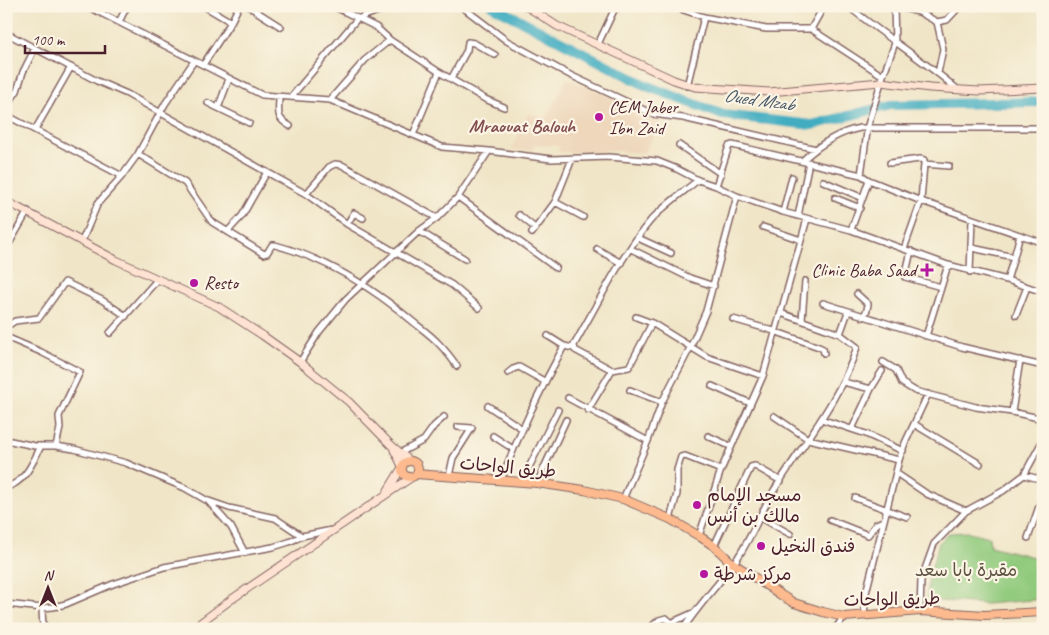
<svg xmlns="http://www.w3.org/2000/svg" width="1049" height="635" viewBox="0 0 1049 635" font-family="Caveat,'Playpen Sans Arabic',sans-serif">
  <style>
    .built { fill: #eed7bb }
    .green { fill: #91ca7d; stroke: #6e7454 }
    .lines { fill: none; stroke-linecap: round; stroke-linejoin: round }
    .river { stroke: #42adc1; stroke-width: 10 }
    .street-casing { stroke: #846462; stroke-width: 8 }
    .secondary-casing { stroke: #846462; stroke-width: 9 }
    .primary-casing { stroke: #846462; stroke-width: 10 }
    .street { stroke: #fff; stroke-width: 5 }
    .secondary { stroke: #fee3d2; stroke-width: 7 }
    .primary { stroke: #fcba8e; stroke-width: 8 }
    .poi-dot { fill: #b5179e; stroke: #fcf5e5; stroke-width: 2 }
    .labels { text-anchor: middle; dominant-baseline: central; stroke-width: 4.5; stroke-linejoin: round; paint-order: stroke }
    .poi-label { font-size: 18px; fill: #4a1f2b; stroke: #fcf5e5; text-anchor: start }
    .street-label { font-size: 18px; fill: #4a1f2b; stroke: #fcf5e5 }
    .park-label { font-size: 18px; fill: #5f5244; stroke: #fcf5e5 }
    .water-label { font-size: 19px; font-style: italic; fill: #475867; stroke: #fcf5e5 }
    .neighbourhood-label { font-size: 19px; font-weight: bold; fill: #824e50; stroke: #fcf5e5 }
  </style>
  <rect width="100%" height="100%" fill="#fcf5e5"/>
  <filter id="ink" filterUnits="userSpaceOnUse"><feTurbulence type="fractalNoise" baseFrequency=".02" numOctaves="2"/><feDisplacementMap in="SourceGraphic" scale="10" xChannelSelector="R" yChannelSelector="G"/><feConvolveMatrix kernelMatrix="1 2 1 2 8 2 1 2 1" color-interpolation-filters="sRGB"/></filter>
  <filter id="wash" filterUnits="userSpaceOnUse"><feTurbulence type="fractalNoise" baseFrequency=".0096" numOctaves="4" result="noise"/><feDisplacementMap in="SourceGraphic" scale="20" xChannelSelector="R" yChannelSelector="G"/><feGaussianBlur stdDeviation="1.12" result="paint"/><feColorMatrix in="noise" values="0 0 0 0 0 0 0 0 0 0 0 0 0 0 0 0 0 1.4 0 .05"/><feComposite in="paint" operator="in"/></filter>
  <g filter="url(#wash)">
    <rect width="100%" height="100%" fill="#f0e5c7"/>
    <path class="built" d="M567,79L627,104L661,122L644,153L608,150L598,152H558L560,147L552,144L551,146L535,144L532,150L511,149L529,113L545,119Z"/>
    <path class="green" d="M969,532L989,537L990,546L1041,559L1043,554V599L986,604L926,600L929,576L939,543L949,533Z"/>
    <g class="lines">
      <path class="river" d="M493,6L647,86L723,115L812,125L891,105L1043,102"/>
    </g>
  </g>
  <g filter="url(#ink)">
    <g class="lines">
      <g class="street-casing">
        <path id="street" d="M87,6L262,95L330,100L442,147L489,151
          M204,6L231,22
          M248,6L281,27
          M333,6L376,27L390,40L439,72L485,99L504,107
          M461,6L507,41L570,75L653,114L683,118L816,149
          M672,6L704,17L766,29H811L883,76
          M848,6C883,35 922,59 957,89
          M894,6L895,43L883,76L868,125L861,175L869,180L921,201L1043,243
          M895,6L919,12L937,22L943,49L938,73
          M119,22L127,6
          M937,22L947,20L960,6
          M811,29L824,6
          M6,33L97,81L127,94L306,194L347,224L452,285L479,308
          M598,44L616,6
          M203,65L231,22L239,6
          M229,79L218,108L249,123
          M451,79L467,50L468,42L474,43L495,55
          M687,86L704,17
          M279,97C279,112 275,118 290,126
          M291,97L357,19L391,6
          M330,100L365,60L390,40
          M208,103L218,108
          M6,107L17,91L23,72L35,48
          M6,115L122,176
          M35,130L71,67
          M413,135L439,72
          M679,145L721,174
          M138,154L185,183L212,222L264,254L267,253L272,245H275C328,259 376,290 417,325C425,331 434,338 440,345C446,351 452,359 457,366
          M803,160C818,146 839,132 860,128H1043
          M890,163L920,159L924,160V164L921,201L904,249
          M924,164L949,166
          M823,181L863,198
          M716,186L729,146L732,145L861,175
          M306,194L329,167L335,164L342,165L437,218
          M737,196L783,212L851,230L948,265L1007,280L1043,292
          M458,197L556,268
          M835,198L860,208
          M555,202L583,217
          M783,212L792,177
          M519,215L535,228
          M798,216L809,162
          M347,224L354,213L363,218
          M763,227L801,240
          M851,230L869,180
          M228,231L242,216L267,172
          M419,231L465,259
          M532,233L555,202L572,159
          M638,238L671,253
          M82,241L98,203L122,176L138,154L165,104L194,61
          M972,248L1014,257L1020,235
          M6,249L28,211
          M597,249L621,263
          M631,249L690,278L714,286
          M911,251L905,277L941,287
          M970,272L972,219
          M1007,280L1014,257
          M857,294L868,304L867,310L863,317
          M823,303L962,347L1043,366
          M1016,315L1027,287
          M636,317L652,323L707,357L763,376
          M733,319L774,331L819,347L823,349L824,353
          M802,320L805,281
          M6,327L15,321L39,318L65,282L102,300L126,316
          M110,333L158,279
          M840,334L848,312
          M548,336L564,346L573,348
          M926,336L948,265
          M6,337L41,352L80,372L59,416L60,428L56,446
          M300,362L319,332L346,299L419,231L437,218L458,197L489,151L551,159L609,157L657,161L677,169L698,180L716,186L737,196L706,311L690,348L662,402L648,441L623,499
          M883,362L896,370L902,383L915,391L976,407L1012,412L1043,419
          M612,370L575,350L574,345C597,305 622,254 651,220C665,205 682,193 698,180
          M508,373L513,369L519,367L544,381
          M843,382L871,389
          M712,386L750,403
          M630,390L662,402
          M568,398L648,441
          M488,406L521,428
          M588,410L612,370L629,367L652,323
          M1012,412L1020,360
          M774,416L808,439L899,460
          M821,419L866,434L903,451
          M914,424L980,464
          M852,429L871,389L882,371
          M493,436L513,449
          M708,436L730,446
          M6,440L35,446H56L74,449L126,463L185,488L206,500L229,508L275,518L302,536L332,530
          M400,453L424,440L434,426L444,417
          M896,473L927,494L966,511
          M1024,475L1043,480
          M449,476L453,458L472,428L458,427
          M501,480C519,434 540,390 564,346
          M522,481L558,410
          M537,483L566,420
          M6,487C25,483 33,462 41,446
          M855,498L907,517
          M209,502L231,527L245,553
          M760,517L790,534
          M670,519L677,494V470L681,457L685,456L721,470
          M830,520L868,535L876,524L883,521
          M699,536L721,470L763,376L807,219
          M1028,538L1043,495
          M714,546L751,467L755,466L781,481
          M6,604L42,608L53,607L66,604L113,584L164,567L273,547L289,542L302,536
          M42,608L43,629
          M920,611L921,580L934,544L966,511L1003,491L1024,475L1043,440
          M865,615L864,601L899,460L905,443L928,394
          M649,629L659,620L666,618L672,623
          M666,629L675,621L693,613
          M683,629C698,606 716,587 732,566C749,544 759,515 773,492C802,445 840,400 857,347L840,334L781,313
          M835,629L844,617"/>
      </g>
      <g class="secondary-casing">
        <path id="secondary" d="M526,6L557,26L674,80L695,87L769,92L881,82L930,88L979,91L1043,88
          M6,201L116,260L219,307L262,335L300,362L349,402L391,445L410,461
          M394,450L402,466
          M388,490L401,469
          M192,629L232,599L412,477"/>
      </g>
      <g class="primary-casing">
        <path id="primary" d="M402 469a8 8 0 1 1 16 0a8 8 0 1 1-16 0Z
          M416,474L537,483L584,490L623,499L670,519L699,536L714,546L731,562L781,595L794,603L823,612L844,617L920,611L985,615L1043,612"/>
      </g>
      <use href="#street" class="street"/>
      <use href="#secondary" class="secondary"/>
      <use href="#primary" class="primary"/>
    </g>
  </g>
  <g class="poi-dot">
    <circle cx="599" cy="117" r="5"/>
    <path d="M924.5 262.5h5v5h5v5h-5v5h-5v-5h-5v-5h5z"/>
    <circle cx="194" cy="283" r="5"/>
    <circle cx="697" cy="505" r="5"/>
    <circle cx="761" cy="546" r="5"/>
    <circle cx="704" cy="574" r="5"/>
  </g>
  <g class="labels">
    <g class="poi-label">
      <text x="609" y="107">CEM Jaber<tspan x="609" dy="21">Ibn Zaid</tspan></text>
      <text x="916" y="270" text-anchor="end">Clinic Baba Saad</text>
      <text x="204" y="283">Resto</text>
      <text x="707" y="495">مسجد الإمام<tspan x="707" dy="21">مالك بن أنس</tspan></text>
      <text x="771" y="546">فندق النخيل</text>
      <text x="714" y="574">مركز شرطة</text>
    </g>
    <g class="street-label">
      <text transform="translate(508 467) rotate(5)">طريق الواحات</text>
      <text transform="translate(892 599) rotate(-1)">طريق الواحات</text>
    </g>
    <g class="park-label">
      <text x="966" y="570">مقبرة بابا سعد</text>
    </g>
    <g class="water-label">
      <text transform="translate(759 100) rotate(8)">Oued Mzab</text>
    </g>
    <g class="neighbourhood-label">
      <text x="522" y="126">Mraouat Balouh</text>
    </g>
  </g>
  <rect width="1049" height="635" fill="none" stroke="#fcf5e5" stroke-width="25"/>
  <g transform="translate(48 588)" stroke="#fcf5e5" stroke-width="4" paint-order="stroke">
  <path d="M0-4L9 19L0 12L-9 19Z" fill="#4a1f2b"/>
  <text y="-8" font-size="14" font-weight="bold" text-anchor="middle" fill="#4a1f2b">N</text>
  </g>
  <path d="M25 45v8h80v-8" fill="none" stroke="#4a1f2b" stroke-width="2.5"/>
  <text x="32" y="45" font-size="15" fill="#4a1f2b" stroke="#fcf5e5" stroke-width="4" paint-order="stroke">100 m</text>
</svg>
